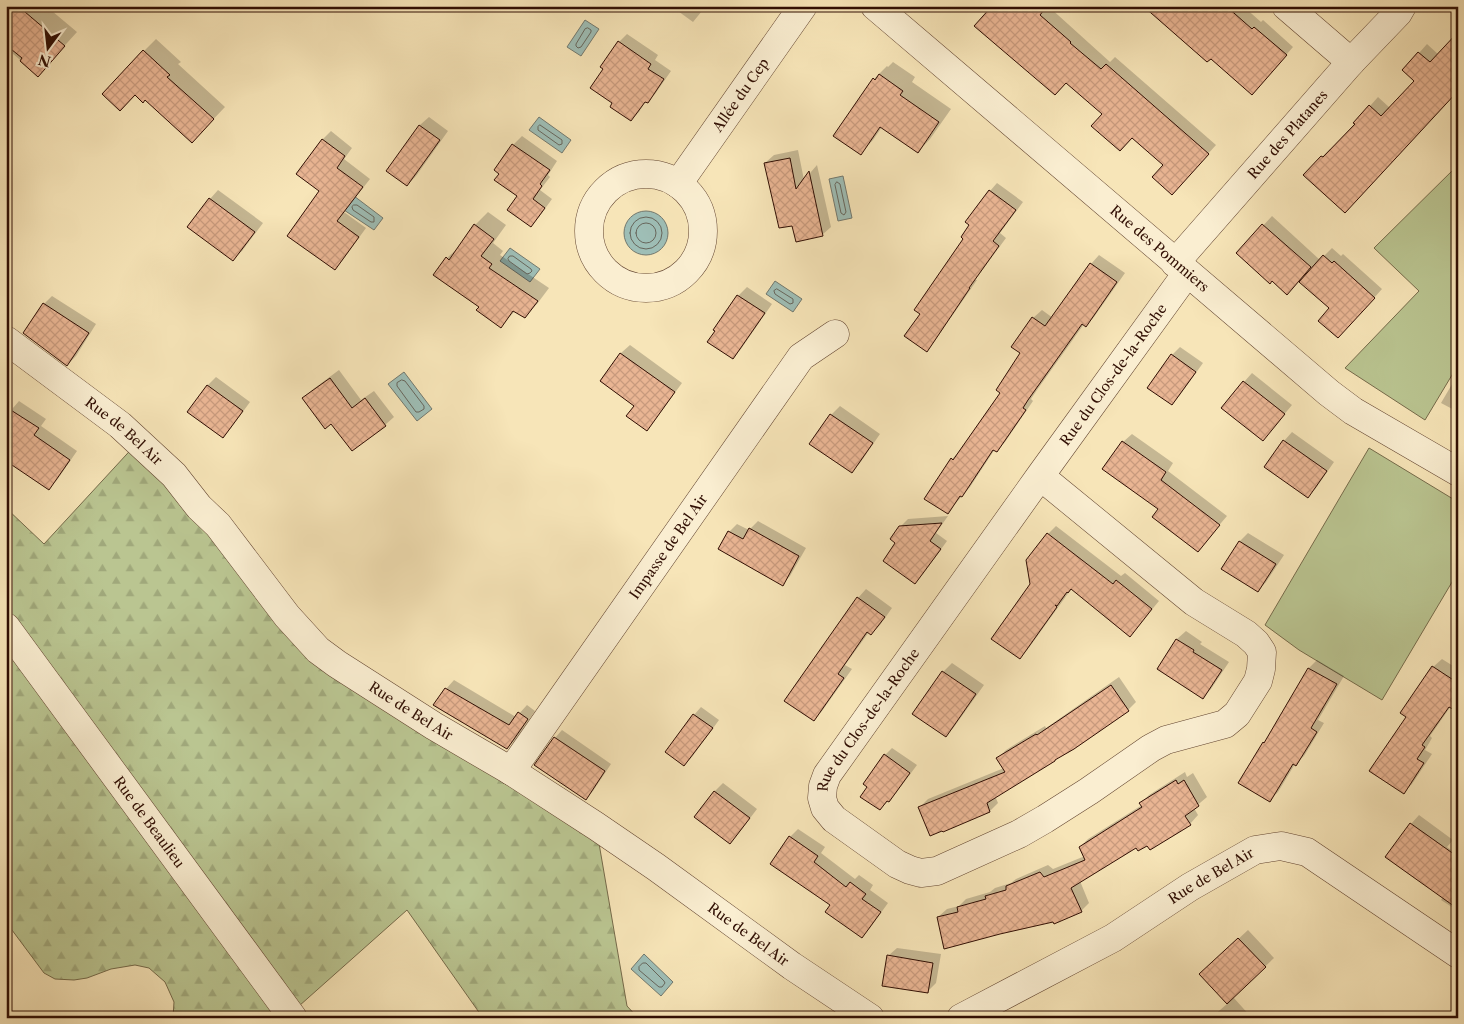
<svg xmlns="http://www.w3.org/2000/svg" width="1464" height="1024" viewBox="0 0 1464 1024" font-family="'Libre Caslon Text',serif">
  <style>
    .green { fill: #bac591; stroke: #756a4a }
    .forest { fill: url(#forest-firs); stroke: #756a4a }
    .water { fill: #9ebeb6; stroke: #72786e }
    .shadow { fill: #0003 }
    .lines { fill: none; stroke-linecap: round; stroke-linejoin: round }
    .shore { stroke: #67665c; stroke-width: 1 }
    .building { fill: url(#building-cross-hatch); stroke: #300e03 }
    .minor-casing { stroke: #624430; stroke-width: 29 }
    .tertiary-casing { stroke: #624430; stroke-width: 29 }
    .minor { stroke: #faeed1; stroke-width: 28 }
    .tertiary { stroke: #faeed1; stroke-width: 28 }
    .labels { text-anchor: middle; dominant-baseline: central; stroke-width: 5; stroke-linejoin: round; paint-order: stroke }
    .street-label { font-size: 14px; fill: #300e03; stroke: #faeed1 }
  </style>
  <defs>
    <pattern id="forest-firs" width="22" height="20" patternUnits="userSpaceOnUse" patternTransform="scale(1.25)"><rect width="22" height="20" fill="#bac591"/><path d="M5 1l3.5 6h-7zM16 11l3.5 6h-7z" fill="#a0a87b"/></pattern>
    <pattern id="building-cross-hatch" width="8" height="8" patternUnits="userSpaceOnUse" patternTransform="scale(1.25)"><rect width="8" height="8" fill="#e9b593"/><path d="M0 0l8 8M0 8l8-8" fill="none" stroke="#c89a7d"/></pattern>
  </defs>
  <rect width="100%" height="100%" fill="#f7e5b8"/>
  <filter id="stains"><feTurbulence type="fractalNoise" baseFrequency=".004" numOctaves="4"/><feColorMatrix values="0 0 0 0 .2 0 0 0 0 .09 0 0 0 0 .02 0 0 0 .5 -.17"/></filter>
  <radialGradient id="worn" r=".72"><stop offset=".6" stop-color="#630" stop-opacity="0"/><stop offset="1" stop-color="#630" stop-opacity=".3"/></radialGradient>
  <path class="green" d="M1458,165V365L1425,420L1345,368L1419,291L1374,248Z
    M1369,448L1458,502V572L1382,700L1299,650L1265,625Z"/>
  <path class="forest" d="M138,442L287,616L596,826L627,1006L638,1018H483L407,910L290,1014L293,1018H173L174,1002L165,982L149,968L135,965L111,969L87,978L74,980L55,979L44,973L6,922V508L44,544Z"/>
  <path class="water" d="M585,20L599,29L581,56L567,47Z
    M539,117L571,140L562,153L529,130Z
    M843,176L852,218L838,221L829,179Z
    M354,196L383,218L374,230L344,210Z
    M624 233a22 22 0 1 1 44 0a22 22 0 1 1-44 0Z
    M510,248L540,269L530,282L500,261Z
    M775,281L802,299L793,312L766,294Z
    M404,372L432,409L417,421L388,384Z
    M644,954L673,982L661,996L631,969Z"/>
  <path class="shadow" d="M6,6H46L77,32L38,75L6,48Z
    M671,6H709L703,12L702,11L693,22Z
    M979,6H1048L1110,62L1115,57L1216,145L1180,185L1164,165Z
    M1145,6H1243L1261,22L1263,20L1293,47L1260,85L1211,57Z
    M1453,6H1458V22L1455,23Z
    M627,34L658,55L655,60L671,71L655,94L647,102L646,101L639,112L631,120L614,102L605,68L619,42Z
    M156,39L181,62L178,64L225,107L204,129L145,99L144,51Z
    M1427,44L1439,55L1353,203L1322,157L1330,149L1332,150L1356,124L1355,123L1378,97L1390,108L1416,81L1404,70Z
    M893,62L915,77L912,82L951,109L930,139L918,152L882,127L873,140L861,153L874,79L887,66L888,67Z
    M429,117L448,131L416,176L407,185L388,170L420,125Z
    M331,131L352,148L344,159L370,179L344,212L366,228L342,261L334,269L321,191L298,174L323,139Z
    M522,136L557,161L548,175L550,177L540,190L552,199L539,217L531,225L519,196L500,174L513,145Z
    M798,150L804,180L817,165L831,227L822,235L793,224L765,163L774,155Z
    M997,183L1023,202L1000,233L1006,238L975,280H977L934,342L926,350L921,313L965,238L990,191Z
    M218,190L263,223L242,251L233,259L210,199Z
    M488,212L506,225L493,243L503,251L500,255L549,288L537,304L524,316L515,311L501,326L480,306L447,258L460,246L475,225Z
    M1272,216L1320,260L1332,248L1341,256L1343,254L1382,289L1347,328L1331,308L1299,280L1238,253Z
    M1099,255L1125,273L1094,317L1086,325L1084,324L1037,390L1031,399L1033,401L1005,442L997,450L995,449L970,487L947,513L952,459L961,450L1001,392L1022,353L1033,318L1042,310L1053,318L1091,264Z
    M747,287L772,304L741,349L733,358L715,330L738,296Z
    M52,296L96,324L76,356L67,365L44,304Z
    M630,345L682,383L655,420L647,429L636,405L601,380L621,353Z
    M1180,347L1203,363L1180,395L1172,404V355Z
    M339,370L361,400L374,391L394,417L385,425L332,423L304,398L312,390Z
    M1252,373L1292,405L1263,440L1244,382Z
    M1458,374V417L1455,416L1458,412L1441,403Z
    M216,377L250,402L231,428L223,437L189,412L208,385Z
    M19,401L46,419L41,426L77,451L57,480L49,488L6,416Z
    M840,406L880,434L860,463L852,472L811,444L831,415Z
    M1292,432L1334,462L1316,488L1308,496L1284,441Z
    M1132,434L1173,463L1168,471L1227,516L1198,550L1160,509L1123,442Z
    M948,516L936,533L947,541L923,574L915,582L897,543L900,527L908,519Z
    M758,521L806,548L790,576L783,584L719,549L729,532L737,524L749,530Z
    M1056,526L1121,576L1125,573L1159,601L1130,636L1072,588L1028,649L1020,657L1031,584L1048,534Z
    M1248,533L1284,555L1266,582L1258,591L1222,569L1240,541Z
    M866,589L892,608L880,625L871,634L869,632L845,665L852,669L822,711L814,720L858,598Z
    M1186,631L1202,642L1200,644L1229,662L1211,689L1203,697L1158,669L1177,639Z
    M1442,659L1458,669V711L1451,706L1430,736L1432,738L1425,750L1432,754L1412,784L1404,792L1408,717L1433,667Z
    M1317,660L1344,676L1318,720L1324,723L1304,756L1295,764L1278,792L1270,800L1264,743L1268,739L1309,668Z
    M952,663L984,685L954,727L946,736L914,714L943,672Z
    M1119,677L1136,702L1128,710L995,796L998,803L990,811L920,807L928,799L1004,768L998,758L1006,750L1045,726L1046,728Z
    M454,680L516,717L527,705L535,711L515,740L507,748L446,689Z
    M701,707L719,720L692,757L684,765L694,715Z
    M562,730L611,764L593,791L586,798L536,765L555,738Z
    M892,748L917,765L896,793L880,809L868,786L885,755Z
    M1185,772L1187,777L1193,773L1207,797L1194,808L1198,815L1190,824L1150,849L1147,844L1137,846L1080,881L1089,903L1081,911L1054,920L938,917L947,909L959,906L966,899L990,892L995,888L1011,883L1016,879L1048,865L1053,869L1085,856L1080,847L1088,839L1142,805L1141,803L1149,795Z
    M723,783L757,809L738,834L730,843L695,817L715,791Z
    M1419,815L1453,840L1447,847L1458,855V911L1441,900L1443,897L1411,824Z
    M798,829L825,847L821,853L855,879L859,875L873,885L870,890L888,903L870,928L862,937L832,905L790,837Z
    M1248,930L1274,958L1233,997L1252,1018H1211L1228,1003L1209,966Z
    M897,948L941,954L936,983L927,992L888,956Z
    M843,1001L869,1018H828Z
    M1399,1015L1429,1016V1018H1396Z"/>
  <g class="lines">
    <path class="shore" d="M588,28L591,30V32L581,47L578,48L576,46V44L585,29Z
      M540,125L562,140V144L559,145L538,130V127Z
      M837,182L840,184L846,212L844,215L841,213L835,185Z
      M354,205H357L374,217V222H371L353,210L352,207Z
      M630 233a16 16 0 1 1 32 0a16 16 0 1 1-32 0Z
      M636 233a10 10 0 1 1 20 0a10 10 0 1 1-20 0Z
      M510,256H513L531,269L532,271L530,273L527,274L509,261L508,259Z
      M777,289L793,299V303L790,304L775,294L774,291Z
      M402,380L405,381L424,406V409L419,412H416L397,386V383Z
      M643,963H646L664,981L665,983L662,987H659L639,970V967Z"/>
  </g>
  <path class="building" d="M6,6H18L65,46L38,77L20,61L22,58L6,45Z
    M992,6H1047L1040,15L1071,42L1070,43L1101,69L1106,64L1209,154L1172,195L1152,177L1163,165L1132,138L1120,151L1091,126L1102,114L1066,83L1055,95L974,26Z
    M1143,6H1226L1252,29L1254,27L1287,55L1252,95L1211,59L1207,62Z
    M1458,32V91L1345,213L1303,175L1321,156L1323,157L1355,124L1353,123L1369,105L1381,116L1414,81L1402,70L1418,52L1430,62Z
    M618,41L651,64L648,69L664,79L648,103L645,102L631,121L610,107L612,103L590,88L603,69L600,67Z
    M143,50L170,75L167,77L214,119L192,143L145,100L143,103L135,95L120,111L102,94Z
    M879,74L903,91L900,95L939,122L918,153L880,127L861,155L833,136L873,78L875,80Z
    M419,125L440,140L407,186L386,171Z
    M322,139L345,156L337,168L363,187L337,221L359,237L335,270L287,236L319,191L296,174Z
    M512,144L550,170L540,184L542,186L533,199L545,208L531,227L507,210L517,196L494,180L499,174L494,170Z
    M790,158L796,189L809,171L823,236L796,242L792,226L779,228L764,163Z
    M989,190L1016,210L993,241L999,246L969,288H970L927,352L904,336L920,314L914,310L963,239L961,237L969,225L965,222Z
    M209,198L255,232L233,261L187,227Z
    M474,224L494,239L481,256L492,264L489,268L538,301L525,318L513,311L501,328L476,310L479,307L433,275L446,257L449,260Z
    M1262,224L1311,267L1287,295L1272,281L1270,284L1236,253Z
    M1323,255L1332,263L1334,261L1375,298L1338,338L1318,321L1329,308L1299,282Z
    M1090,263L1117,282L1086,327L1082,324L1028,400L1023,408L1026,410L997,452L993,450L962,497L960,496L948,514L924,499L951,458L953,460L1000,393L996,390L1020,353L1011,347L1032,317L1045,326Z
    M737,295L765,313L733,359L707,342L715,331L713,330Z
    M43,303L89,333L67,366L23,333Z
    M620,353L675,392L647,431L626,416L634,406L600,381Z
    M1171,354L1196,372L1172,405L1147,388Z
    M330,378L352,408L365,398L386,426L352,451L331,424L325,429L302,398Z
    M1243,381L1285,414L1263,441L1221,408Z
    M207,385L243,411L223,438L187,412Z
    M6,407L39,428L34,435L70,460L49,490L6,461Z
    M830,414L873,443L852,473L809,444Z
    M1283,440L1327,471L1308,498L1264,467Z
    M1122,441L1166,472L1161,480L1220,525L1198,552L1152,517L1158,509L1102,469Z
    M942,523L930,541L941,549L915,584L883,561L895,543L890,539L899,526Z
    M749,528L799,556L783,586L718,549L728,531L743,539Z
    M1047,533L1113,584L1116,580L1152,609L1130,637L1071,589L1068,593L1067,592L1057,606L1055,605L1057,607L1020,659L991,639L1030,584L1026,560Z
    M1239,541L1276,564L1258,592L1221,569Z
    M857,597L885,617L871,635L867,632L838,674L844,678L814,721L784,701Z
    M1176,639L1194,650L1193,652L1222,670L1203,699L1157,669Z
    M1432,666L1458,683V712L1449,707L1422,745L1425,747L1417,759L1424,763L1404,794L1369,771L1406,717L1400,713Z
    M1308,668L1337,684L1311,728L1317,732L1296,766L1293,764L1270,802L1238,783L1263,742L1264,743Z
    M942,671L976,694L946,737L912,714Z
    M1111,685L1129,711L1074,749L1055,760V761L987,803L990,812L943,832L942,831L930,836L918,807L1005,772L996,758L1036,734L1037,735Z
    M445,688L509,725L518,712L528,719L507,749L433,705Z
    M693,714L713,728L684,766L665,752Z
    M554,737L605,771L586,800L534,765Z
    M884,754L910,773L889,802L887,801L880,810L860,797L867,787L863,784Z
    M1176,780L1178,784L1184,780L1199,806L1185,816L1191,825L1150,850L1147,846L1138,851L1136,848L1071,888L1082,912L1054,924L1053,922L1000,934L944,949L937,917L958,912L957,907L986,899L985,896L1006,890V886L1040,872L1044,877L1085,860L1079,847L1142,807L1139,803Z
    M714,791L750,818L730,844L694,817Z
    M1410,823L1458,857V909L1385,857Z
    M789,836L818,856L814,862L846,887L850,882L866,894L862,899L881,912L862,938L825,912L830,905L770,864Z
    M1238,938L1266,967L1227,1004L1199,974Z
    M887,955L933,963L928,993L882,986Z"/>
  <g class="lines">
    <g class="minor-casing">
      <g id="minor">
        <path id="s1" d="M875,6L1329,393L1353,411L1458,472"/>
        <path d="M1286,6L1351,62"/>
        <circle cx="646" cy="231" r="57"/>
        <path id="s2" d="M678,184L803,6"/>
        <path id="s3" d="M1175,263L1351,62L1398,13L1402,6"/>
        <path id="s4" d="M6,340L120,425L174,475L199,507L218,525L287,616L318,650L337,664L434,726L511,771L596,826L656,867L792,966L870,1018"/>
        <path id="s5" d="M1040,476L1194,602L1246,634L1256,643L1262,652L1261,669L1258,681L1237,714L1225,724L1166,740L1151,748L1089,791L1045,819L1019,834L937,871L921,873L910,870L897,864L834,819L825,808L822,798L823,786L827,775L1040,476L1187,273"/>
        <path id="s6" d="M511,771L801,357L835,334"/>
        <path id="s7" d="M961,1018L1113,938L1190,887L1255,850L1281,846L1307,852L1458,954"/>
      </g>
    </g>
    <g class="tertiary-casing">
      <g id="tertiary">
        <path id="s8" d="M6,627L293,1018"/>
      </g>
    </g>
    <use href="#minor" class="minor"/>
    <use href="#tertiary" class="tertiary"/>
  </g>
  <g class="labels">
    <g class="street-label">
      <text stroke="none"><textPath href="#s2" startOffset="109">Allée du Cep</textPath></text>
      <text stroke="none"><textPath href="#s3" startOffset="171">Rue des Platanes</textPath></text>
      <text stroke="none"><textPath href="#s1" startOffset="374">Rue des Pommiers</textPath></text>
      <text stroke="none"><textPath href="#s5" startOffset="1354">Rue du Clos-de-la-Roche</textPath></text>
      <text stroke="none"><textPath href="#s4" startOffset="149">Rue de Bel Air</textPath></text>
      <text stroke="none"><textPath href="#s6" startOffset="274">Impasse de Bel Air</textPath></text>
      <text stroke="none"><textPath href="#s4" startOffset="554">Rue de Bel Air</textPath></text>
      <text stroke="none"><textPath href="#s5" startOffset="930">Rue du Clos-de-la-Roche</textPath></text>
      <text stroke="none"><textPath href="#s8" startOffset="242">Rue de Beaulieu</textPath></text>
      <text stroke="none"><textPath href="#s7" startOffset="288">Rue de Bel Air</textPath></text>
      <text stroke="none"><textPath href="#s4" startOffset="959">Rue de Bel Air</textPath></text>
    </g>
  </g>
  <rect width="1464" height="1024" fill="none" stroke="#f7e5b8" stroke-width="25"/>
  <rect x="8" y="8" width="1449" height="1009" fill="none" stroke="#300e03" stroke-width="2.5"/>
  <rect x="12" y="12" width="1439" height="999" fill="none" stroke="#300e03"/>
  <g transform="translate(48 48) rotate(195)" stroke="#faeed1" stroke-width="4" paint-order="stroke">
  <path d="M0-4L9 19L0 12L-9 19Z" fill="#300e03"/>
  <text y="-8" font-size="14" font-weight="bold" text-anchor="middle" fill="#300e03">N</text>
  </g>
  <rect width="100%" height="100%" filter="url(#stains)"/>
  <rect width="100%" height="100%" fill="url(#worn)"/>
</svg>
